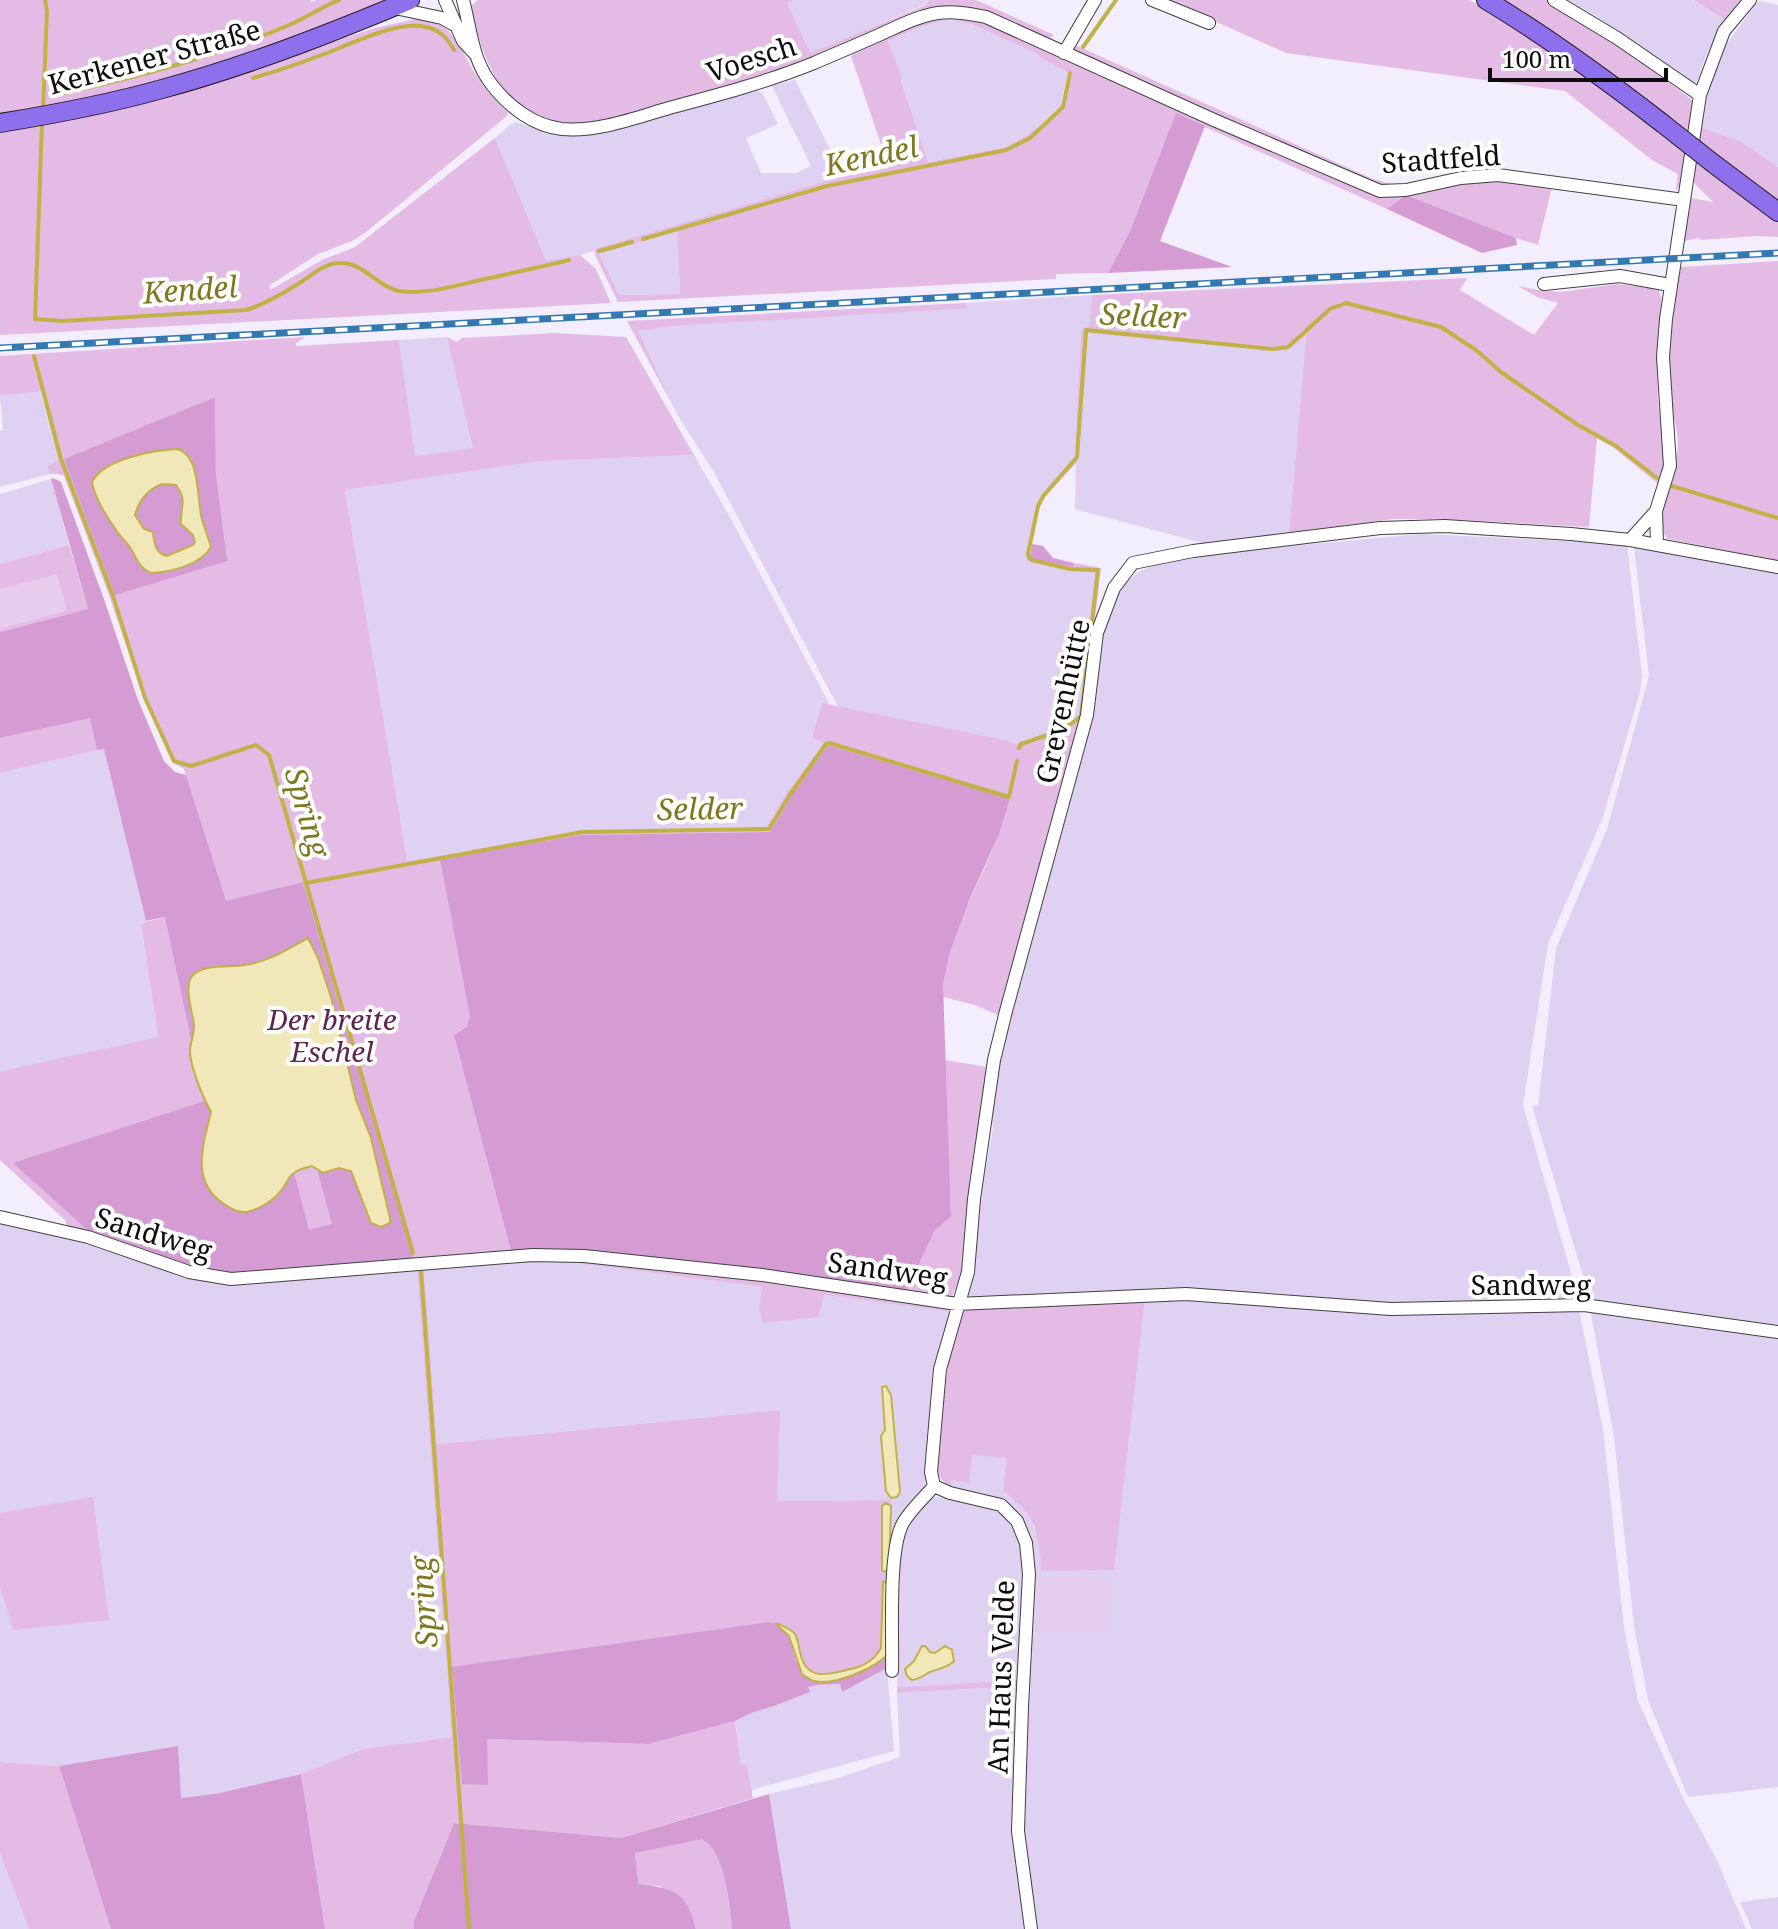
<svg xmlns="http://www.w3.org/2000/svg" width="1778" height="1929" viewBox="0 0 1778 1929" font-family="'Noto Serif',serif">
  <style>
    .farmland { fill: #ded1f1; fill-rule: evenodd }
    .green { fill: #e3bbe5; fill-rule: evenodd }
    .forest { fill: #d49cd2; fill-rule: evenodd }
    .pitch { fill: #e7cced }
    .water { fill: #f0e8b8; stroke: #c0b245; stroke-width: 2; fill-rule: evenodd }
    .lines { fill: none; stroke-linecap: round; stroke-linejoin: round }
    .stream { stroke: #c0b245; stroke-width: 4 }
    .street-casing { stroke: #404040; stroke-width: 14 }
    .primary-casing { stroke: #1e1e1e; stroke-width: 20 }
    .street { stroke: #fff; stroke-width: 12 }
    .primary { stroke: #8e70ec; stroke-width: 18 }
    .rail-casing { stroke: #3279b0; stroke-width: 7 }
    .rail { stroke: #fff; stroke-width: 4; stroke-dasharray: 12; stroke-linecap: butt }
    .primary-bridge-casing { stroke: #1e1e1e; stroke-width: 20; stroke-linecap: butt }
    .primary-bridge { stroke: #8e70ec; stroke-width: 18 }
    .labels { text-anchor: middle; dominant-baseline: central; stroke-width: 8; stroke-linejoin: round; paint-order: stroke }
    .street-label { font-size: 28px; fill: #0d0d0d; stroke: #fff }
    .park-label { font-size: 28px; font-style: italic; fill: #5e234e; stroke: #fff }
    .water-label { font-size: 30px; font-style: italic; fill: #80781f; stroke: #fff }
  </style>
  <rect width="100%" height="100%" fill="#f3eefd"/>
  <path class="farmland" d="M793,0H929L926,4L809,54L786,3Z
    M1569,0H1692L1727,21L1707,53L1695,87L1663,62L1599,18Z
    M1758,1L1778,5V167L1740,141L1700,127L1711,80L1722,50Z
    M950,19L971,24L1036,53L1042,59L1068,71L1060,107L1027,137L1010,146L1002,148L927,162L901,81V75L887,41L923,26Z
    M795,80L830,149L823,153L837,178L580,255L546,262L495,138L510,125L516,122L558,135L596,133L757,89L764,96L778,124L746,138L761,173H797L811,166L772,86Z
    M677,231L680,294L619,295L598,254Z
    M1092,295L1089,327L1081,331L1075,456L1041,497L1037,506L1026,553L1072,570L1095,572L1080,715L1068,726L1016,744L1010,741L838,707L714,472L678,416L637,331L675,326L968,307L966,303Z
    M1088,332L1277,351L1306,334L1289,533L1203,543L1075,509L1076,462Z
    M447,337L474,448L414,456L399,340Z
    M40,390L58,462L47,466L50,474L0,487V431L3,430L0,396Z
    M694,455L731,519L830,705L822,704L812,738L825,742L788,793L767,828L581,831L406,861L345,490L540,461Z
    M51,479L69,545L0,564V494Z
    M1422,534L1627,544L1642,676L1640,692L1603,817L1548,944L1523,1105L1575,1287L1578,1301L1392,1305L1189,1291L976,1299L964,1293L993,1128L991,1112L1000,1052L1102,635L1115,598L1126,583L1140,571L1157,564L1190,555Z
    M1634,547L1778,574V1328L1588,1302L1587,1289L1532,1106H1538L1556,948L1607,829L1649,676Z
    M104,748L146,921L141,923L158,1037L0,1071V773Z
    M0,1221L417,1268L452,1737L363,1749L301,1774L220,1793L180,1798L178,1746L59,1766L0,1762V1586L14,1630L31,1509L0,1513Z
    M544,1259L762,1287L759,1307L764,1323L824,1295L951,1312L937,1377L926,1481L923,1493L919,1499L889,1572L890,1500L776,1501L779,1410L437,1444L424,1270L450,1265ZM884,1386L895,1427L897,1497L891,1498L886,1491L881,1436L885,1431L882,1388Z
    M1145,1297L1579,1309L1603,1429L1624,1627L1638,1701L1683,1798L1716,1858L1746,1929H1037L1025,1833L1030,1541L1025,1523L1005,1501L989,1496L963,1493L950,1487V1480L972,1454L1006,1458L1003,1491L1017,1501L1028,1514L1039,1538L1041,1571Z
    M1590,1309L1778,1336V1787L1688,1797L1648,1700L1634,1626L1614,1437Z
    M939,1497L985,1505L1004,1512L1019,1532L1026,1568L1020,1680L897,1687L900,1545L906,1526L924,1503L932,1498ZM942,1647L948,1668L932,1671L919,1679H910L914,1661L920,1648L935,1653Z
    M887,1668L894,1751L751,1790L747,1765L741,1766L735,1721L754,1712L774,1706L809,1692L808,1687L818,1685L840,1684L842,1691Z
    M1020,1686L1027,1929H791L769,1794L838,1778L900,1757L897,1693Z
    M0,1854L29,1929H0Z
    M1778,1897V1929H1752L1740,1902Z"/>
  <path class="green" d="M0,0H310L311,2L317,0H392L197,87L262,67L371,29L415,19C452,16 461,52 477,77C486,90 496,101 507,112L508,115L365,233L352,241L318,254L270,285V290L322,260L355,247L495,138L546,261L580,255L596,269L611,303L0,335Z
    M478,0H793L787,3L810,53L926,5L929,0H976L1054,35L1048,40C1018,27 988,9 954,7C862,41 771,75 676,101C647,108 617,120 587,123C567,124 546,122 528,111C491,89 481,46 470,7Z
    M1167,0H1469L1507,22L1495,0H1548L1620,46L1691,99L1693,103L1682,183L1676,190L1678,174L1652,160L1565,91L1286,53Z
    M1693,0H1744L1727,21Z
    M958,18L984,22L1072,63L1366,191L1498,180L1552,187L1538,245L1516,238L1406,195L1387,209L1176,114L1130,231L1108,273L1056,274V279L618,302L595,255V249L837,178L889,168L851,56L854,53C890,36 918,20 958,18ZM950,19L971,24L1036,53L1042,59L1068,72C1066,82 1065,93 1062,103C1057,117 1017,144 1002,148L928,162L901,81V75L888,41L923,26ZM677,231L680,294L619,295L599,254Z
    M1073,44L1373,179L1399,186L1386,188L1074,53Z
    M1700,127L1740,141L1778,167V203L1698,142Z
    M1696,158L1778,220V237L1757,236L1700,240L1699,238L1684,241L1691,198L1713,202L1694,183Z
    M1778,261V561L1668,539C1649,521 1677,468 1678,445C1678,430 1673,416 1671,402C1666,357 1672,311 1681,267Z
    M1467,278L1460,290L1534,335L1558,303L1537,297L1518,286L1538,290L1560,292L1617,284L1658,289C1666,306 1660,327 1659,345C1658,364 1657,384 1658,403C1660,428 1673,460 1658,484L1614,448L1597,438L1589,527L1441,519H1393L1289,533L1306,335L1288,350L1277,351L1088,333L1078,461L1044,498L1040,506L1029,553L1073,567L1074,563L1101,568L1084,712L1043,867L998,1015L975,1005L943,997C942,951 968,906 986,865C995,844 1002,821 1010,800L829,745L793,793L770,832L581,835L473,1012L512,1254L414,1262L409,1252L236,1269L14,1162L93,1235L67,1229L66,1221L0,1160V1071L158,1037L141,923L292,887L302,882L226,902L184,769L172,762L144,698L109,595L64,476L58,474H50L47,466L58,461L41,391L0,396V356L305,337L296,343V346L399,340L415,456L473,448L447,337L457,342L462,338L555,333L626,337L694,455L540,461L345,490L407,861L581,831L766,828L787,793L824,743L812,738L822,703L1010,741L1016,744L1068,725L1080,715L1095,573L1072,570L1030,562L1026,553L1037,506L1041,497L1075,456L1081,330L1089,326L1092,295ZM215,397L216,476L64,460L65,459Z
    M966,303L968,308L675,326L638,331L673,406L627,321Z
    M69,545L88,609L0,632V564Z
    M90,717L97,750L0,773V738Z
    M945,1060L987,1067L970,1178L961,1275L951,1299L906,1292L935,1230L951,1217Z
    M544,1259L624,1262L948,1306L951,1312L824,1295L818,1317L763,1323L759,1308L762,1287Z
    M417,1268H423L424,1270L437,1444L780,1410L777,1501L890,1500L891,1506L886,1503L889,1585L883,1583L881,1648C873,1664 825,1684 809,1670C797,1661 803,1641 792,1631C785,1625 777,1625 769,1622L487,1739L649,1744L735,1721L741,1765H747L753,1798L621,1838L454,1823L414,1921V1929H325L301,1774L363,1749L452,1737Z
    M1145,1297L1114,1570L1041,1571C1039,1532 1037,1516 1003,1491L1006,1458L972,1455L969,1483L951,1480L950,1487C939,1479 937,1473 937,1460L948,1363L961,1309Z
    M93,1497L109,1620L13,1630L0,1586V1513Z
    M1020,1680L1019,1686L897,1693V1687Z
    M0,1762L59,1766L111,1929H29L0,1854Z
    M696,1839C702,1839 703,1838 708,1842C725,1855 731,1908 732,1929H696L694,1922L660,1886L637,1885L635,1853Z"/>
  <path class="forest" d="M1176,113L1205,126L1160,241L1232,267L1108,273L1130,231Z
    M1406,195L1516,238L1517,245L1482,253L1387,209Z
    M215,397L216,476L227,561L115,595L64,459ZM191,458L198,490L201,518L211,547L193,563L151,573L139,565L130,547L97,500Z
    M53,478L61,482L105,602L138,700L164,761L175,772L186,775L226,901L303,882L414,1262L232,1274L201,1270L93,1235L13,1163L205,1101L211,1112L202,1147L246,1213C260,1207 272,1202 282,1190C287,1184 289,1178 294,1173L309,1230L332,1224L317,1169L323,1173L339,1168L351,1171L371,1223L390,1218L371,1138L356,1100L331,997L318,958L307,939L271,958L247,965L206,969L190,1012C194,1022 194,1029 191,1039L165,917L146,921L104,749L97,750L90,718L0,738V632L88,609L51,479Z
    M162,484H176C188,501 180,506 181,524L193,535L195,542L193,545L167,556C156,554 154,542 153,532L144,529L135,515C139,500 147,490 162,484Z
    M1032,544L1043,546L1053,558L1074,563L1073,567L1032,559L1030,558Z
    M828,745L1010,799L999,834L969,901L949,954L943,985L951,1217L935,1230L906,1292L512,1254L454,1035L467,1027L470,1016L440,859L581,835L770,832L793,793Z
    M769,1622L776,1624L789,1636L796,1661L815,1681L882,1661L888,1654L887,1668L842,1692L840,1684L818,1685L808,1687L810,1692L774,1706L754,1712L735,1721L649,1744L487,1739L488,1785L462,1784L452,1667Z
    M178,1746L181,1798L220,1793L301,1774L325,1929H111L59,1766Z
    M769,1794L791,1929H732C730,1904 725,1851 702,1839L635,1853L638,1884C672,1888 687,1891 696,1929H414V1921L454,1823L621,1838Z"/>
  <path class="pitch" d="M57,574L67,611L0,629V589Z
    M1038,1578L1108,1579L1105,1632L1036,1631Z"/>
  <path class="water" d="M178,449C200,456 197,496 201,515C203,526 208,536 211,547C201,565 171,572 151,573C139,568 137,559 131,549C128,543 122,539 119,534C108,519 95,500 92,482C103,459 154,450 178,449ZM162,484L176,485C188,501 180,506 181,524L193,535L195,542L193,545L167,556C155,554 154,542 153,532L144,529L135,515C139,500 147,490 162,484Z
    M308,938L318,958L331,997L356,1100L371,1138L390,1218V1223L381,1227L371,1223L351,1171L339,1168L323,1173L312,1166C304,1168 295,1170 290,1177C287,1180 286,1185 283,1188C279,1194 271,1201 264,1205C248,1214 240,1215 224,1204C190,1182 203,1145 211,1112C202,1095 193,1074 190,1054C189,1044 195,1034 194,1024C192,1012 184,986 192,976C203,963 231,968 245,965C268,962 288,949 308,938Z
    M886,1386L891,1395L900,1492L897,1497L891,1498L886,1491L881,1436L885,1430L882,1387Z
    M886,1503L891,1506L889,1568L885,1572L882,1570V1506Z
    M884,1581L889,1585L888,1654C874,1669 834,1686 814,1681C810,1680 806,1677 802,1674L789,1636L776,1624H779C784,1627 791,1629 795,1634C799,1641 799,1651 802,1659C810,1682 833,1673 851,1669C864,1666 875,1659 881,1648L883,1583Z
    M922,1646H925L930,1652L935,1653L945,1646L952,1650L954,1661C946,1669 939,1668 930,1672C924,1675 920,1679 912,1680L907,1676L905,1669L914,1661Z"/>
  <g class="lines">
    <path class="stream" d="M1083,47L1116,0
      M253,78C277,71 301,63 324,54C352,44 397,20 426,27C440,30 447,38 454,50
      M64,93C141,76 217,56 289,25C307,17 322,7 339,0
      M43,110L47,11L45,0
      M42,123L35,319L62,321L246,310C266,304 283,293 301,282C312,275 325,263 339,263C362,261 378,287 399,291C427,295 458,285 485,279C513,273 541,267 569,260
      M643,239L827,186L1006,150L1030,138L1063,107L1070,73
      M599,251L632,242
      M34,356L61,459L113,596L145,698L174,761L191,766L256,745L269,755L413,1253
      M1672,486L1778,518
      M1019,748L1021,744C1043,736 1063,732 1081,716L1098,570L1070,569L1032,560L1029,558L1028,554L1038,506L1044,495L1077,457L1086,330L1273,349L1288,347L1330,309L1346,303L1441,327L1476,350L1501,372L1578,425L1616,446L1657,478
      M306,883L582,832L769,829L791,793L826,744L829,743L1009,797L1017,761
      M421,1271L469,1929"/>
    <g class="street-casing">
      <path id="street" d="M445,0L463,41L474,53
        M463,0C471,30 472,60 492,85C509,107 534,126 562,129C598,132 635,118 669,108C718,95 767,82 814,63C837,53 859,44 881,34C899,26 918,16 938,13C955,11 970,14 986,17L1214,120L1380,191L1406,190L1461,178L1498,175L1684,200
        M1152,0L1209,23
        M1554,0L1617,38L1700,95
        M395,8L442,18L458,27
        M1064,53L1095,0
        M1544,284L1620,276L1670,285
        M1630,540L1656,511
        M1657,544L1656,511L1670,466L1663,357L1666,319L1700,95L1724,31L1750,0
        M0,1217L88,1237L189,1272L231,1279L532,1255L584,1256L762,1275L957,1304L1186,1294L1391,1309L1584,1305L1778,1332
        M892,1671C893,1636 888,1554 902,1525C908,1512 925,1497 934,1486
        M1031,1929L1018,1831L1022,1707L1029,1574L1026,1543L1017,1521L1001,1505L950,1493L934,1486L931,1472L940,1369L968,1272L974,1199L994,1060L1006,1011L1087,715L1097,633L1114,588L1133,563L1193,551L1380,528L1445,526L1571,534L1630,540L1778,567"/>
    </g>
    <g class="primary-casing">
      <path id="primary" d="M1486,0C1548,37 1605,79 1662,123
        M0,123C55,114 109,104 162,89C247,66 329,34 410,0
        M1714,164L1778,212"/>
    </g>
    <use href="#street" class="street"/>
    <use href="#primary" class="primary"/>
    <g class="rail-casing">
      <path id="rail" d="M0,348L1778,253"/>
    </g>
    <use href="#rail" class="rail"/>
    <g class="primary-bridge-casing">
      <path id="primary-bridge" d="M1662,123L1714,164"/>
    </g>
    <use href="#primary-bridge" class="primary-bridge"/>
  </g>
  <g class="labels">
    <g class="street-label">
      <text transform="translate(154 56) rotate(-15)">Kerkener Straße</text>
      <text transform="translate(751 58) rotate(-18)">Voesch</text>
      <text transform="translate(1441 158) rotate(-4)">Stadtfeld</text>
      <text transform="translate(1062 701) rotate(-78)">Grevenhütte</text>
      <text transform="translate(154 1233) rotate(17)">Sandweg</text>
      <text transform="translate(888 1269) rotate(8)">Sandweg</text>
      <text x="1531" y="1284">Sandweg</text>
      <text transform="translate(1000 1677) rotate(-88)">An Haus Velde</text>
    </g>
    <g class="park-label">
      <text x="332" y="1019">Der breite<tspan x="332" dy="32">Eschel</tspan></text>
    </g>
    <g class="water-label">
      <text transform="translate(871 155) rotate(-12)">Kendel</text>
      <text transform="translate(190 289) rotate(-4)">Kendel</text>
      <text transform="translate(1143 315) rotate(3)">Selder</text>
      <text transform="translate(700 808) rotate(-1)">Selder</text>
      <text transform="translate(308 812) rotate(74)">Spring</text>
      <text transform="translate(423 1602) rotate(-94)">Spring</text>
    </g>
  </g>
  <path d="M1490 68v12h176v-12" fill="none" stroke="#0d0d0d" stroke-width="4"/>
  <text x="1502" y="68" font-size="24" fill="#0d0d0d" stroke="#ffffff" stroke-width="6" paint-order="stroke">100 m</text>
</svg>
